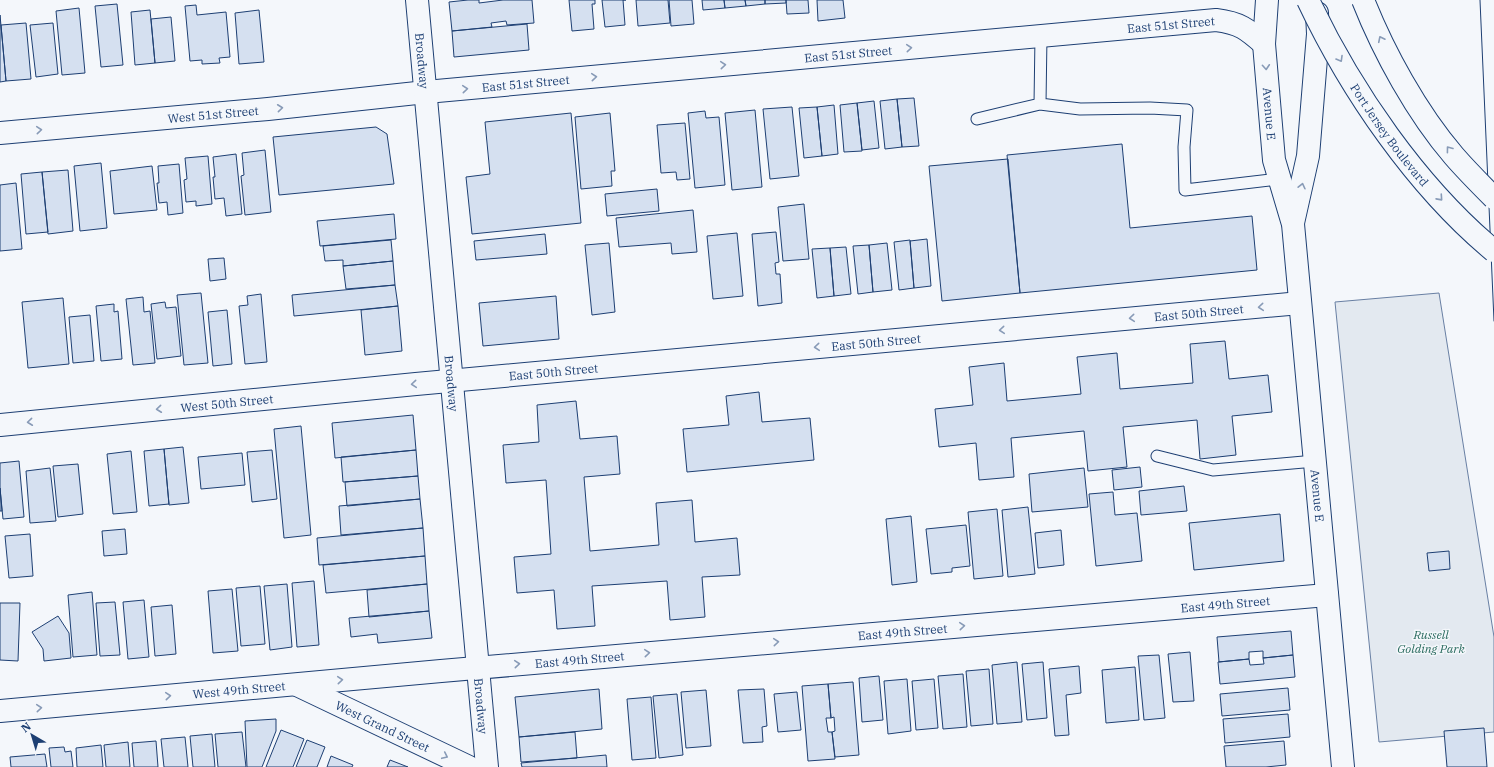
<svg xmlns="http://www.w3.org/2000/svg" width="1494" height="767" viewBox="0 0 1494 767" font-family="'IBM Plex Serif',serif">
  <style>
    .green { fill: #e3e9f0; stroke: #687fa3 }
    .building { fill: #d5e0f0; stroke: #1d3f73 }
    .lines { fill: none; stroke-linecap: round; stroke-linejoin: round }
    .lane-casing { stroke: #1d3f73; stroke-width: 13 }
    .street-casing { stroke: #1d3f73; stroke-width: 24 }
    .secondary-casing { stroke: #1d3f73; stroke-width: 24 }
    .lane { stroke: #f4f7fb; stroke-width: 11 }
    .street { stroke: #f4f7fb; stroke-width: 22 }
    .secondary { stroke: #f4f7fb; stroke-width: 22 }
    .tram { stroke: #1d3f73; stroke-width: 1 }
    .highway-bridge-casing { stroke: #1d3f73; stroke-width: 24; stroke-linecap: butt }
    .highway-bridge { stroke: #f4f7fb; stroke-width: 22 }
    .oneway { stroke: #889bb7 }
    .labels { text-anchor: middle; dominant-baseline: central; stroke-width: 3; stroke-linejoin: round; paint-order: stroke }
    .street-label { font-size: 12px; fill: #1d3f73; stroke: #f4f7fb }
    .park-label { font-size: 12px; font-style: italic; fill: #2c6c60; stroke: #f4f7fb }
  </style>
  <rect width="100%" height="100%" fill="#f4f7fb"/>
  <path class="green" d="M1439,293L1494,637V732L1379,742L1335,302Z"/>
  <path class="building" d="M468,0H479V3L503,0H532L534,23L507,25L506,21L491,23L492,27L452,31L449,2Z
    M569,0H595V4H592L594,29L572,31Z
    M602,0H626H623L625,25L605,27Z
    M636,0H668L670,23L638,26Z
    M669,0H692L694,24L671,26Z
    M702,0H724L725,8L703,10Z
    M724,0H745L746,6L725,8Z
    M745,0H765V4L746,6Z
    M765,0H786V3L765,4Z
    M786,0H808L809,13L787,14Z
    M817,0H843L845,18L818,21Z
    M117,4L123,65L101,67L95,6Z
    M196,5L197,15L226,12L230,57L219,58L220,63L202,64V60L190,61L185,6Z
    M79,8L85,73L62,75L56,11Z
    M150,10L155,63L135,65L131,12Z
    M259,10L264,62L239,64L235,13Z
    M0,15L6,81L0,82Z
    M171,17L175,61L155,63L151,19Z
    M26,23L31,79L6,81L1,25Z
    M53,23L58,74L36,77L30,25Z
    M527,24L529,50L454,57L452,31Z
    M914,98L919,146L902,147L897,99Z
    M897,99L902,147L885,149L880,101Z
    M874,101L879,148L862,150L857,103Z
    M857,103L862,151L844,152L840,105Z
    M834,105L838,154L822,156L817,107Z
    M792,107L799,176L770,179L763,109Z
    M817,107L822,156L804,158L799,108Z
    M755,110L762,187L732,190L725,113Z
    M705,111L706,118L719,117L725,185L695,188L688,113Z
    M571,113L581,223L472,234L466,177L490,174L485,122Z
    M610,113L615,171H611L612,186L581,189L575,117Z
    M685,123L690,179L677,180L676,172L661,173L657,125Z
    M376,127L387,134L394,184L279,195L273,137Z
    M1122,144L1130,228L1252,216L1257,270L1020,293L1007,155Z
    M265,150L271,212L245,215L241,176L244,175L242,153Z
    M236,154L242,214L226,216L224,198L215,199L213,177H215L213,157Z
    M208,156L212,204L196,206V201L186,202L184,180L187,179L185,158Z
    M1008,159L1020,293L942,301L929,166Z
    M101,163L107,228L80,231L74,166Z
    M179,164L183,213L168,215L167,202L159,203L157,183H159L158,166Z
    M152,166L157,210L114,214L110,171Z
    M68,170L73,231L48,234L42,172Z
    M42,172L48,232L26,234L21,174Z
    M16,183L22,249L0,251V185Z
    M657,189L659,211L607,216L605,194Z
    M804,204L809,259L783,261L778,207Z
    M693,210L697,252L672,254L671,243L619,247L616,218Z
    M394,214L396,239L320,246L317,221Z
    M776,232L779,262L775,263L776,274H780L782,303L758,306L752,234Z
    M737,233L743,296L713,299L707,236Z
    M545,234L547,254L476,260L474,241Z
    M927,239L931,286L914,288L910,241Z
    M391,240L393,261L343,266V260L325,261L323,246Z
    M910,240L914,288L899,290L894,242Z
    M609,243L615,312L592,315L585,245Z
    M887,243L892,290L873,292L869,245Z
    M869,245L873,292L858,294L853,246Z
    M846,247L851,294L834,296L830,248Z
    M830,248L834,296L817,298L812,249Z
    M224,258L226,279L210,281L208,259Z
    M393,261L395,285L346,289L343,266Z
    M395,285L398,306L294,316L292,295Z
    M201,293L208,363L184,365L177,295Z
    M261,294L267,362L245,364L239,306L248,305L247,296Z
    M556,296L559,339L483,346L479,303Z
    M143,297L144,312L150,311L155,363L133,365L126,299Z
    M63,298L69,364L28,368L22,302Z
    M165,302L166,308L176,307L181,356L157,359L151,304Z
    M114,304V312L118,311L122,359L101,361L96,306Z
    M398,306L402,351L365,355L361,310Z
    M227,310L232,364L213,366L208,312Z
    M90,315L94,361L73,363L69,317Z
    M1225,341L1229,379L1268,375L1272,412L1232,416L1236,455L1200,459L1197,420L1123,427L1127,467L1088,471L1084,431L1011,438L1014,477L979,480L976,443L939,447L935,409L973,405L969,367L1004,363L1007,401L1081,394L1077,357L1117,353L1120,389L1193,383L1190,344Z
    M759,392L762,422L810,418L814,460L687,472L683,429L729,425L726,396Z
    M576,401L580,439L617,436L620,474L584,477L590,551L659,545L656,503L692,500L695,542L737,538L740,575L702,577L705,617L670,620L667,581L592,586L595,626L557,629L554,590L517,593L514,557L551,554L546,480L506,483L503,445L539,442L537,405Z
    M413,415L416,450L335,458L332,423Z
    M301,426L311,535L284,538L274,429Z
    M183,447L189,503L169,505L164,449Z
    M164,449L169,504L149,506L144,451Z
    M272,450L277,499L252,502L247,452Z
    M416,450L418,476L343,482L341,457Z
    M131,451L137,512L113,514L107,454Z
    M242,453L245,485L201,489L198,457Z
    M19,461L24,517L3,519L0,488V463Z
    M78,464L83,514L58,517L53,466Z
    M1140,467L1142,487L1114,490L1112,470Z
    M50,468L56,521L30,523L26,471Z
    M1084,468L1088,507L1032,512L1029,474Z
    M418,476L420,499L347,506L345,482Z
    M1184,486L1187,511L1141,515L1139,491Z
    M0,488L2,511H0Z
    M1113,492L1115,515L1137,513L1142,561L1096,566L1089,494Z
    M420,499L423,528L341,535L339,506Z
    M1028,507L1035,574L1008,577L1002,510Z
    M997,509L1003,576L974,579L968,512Z
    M1280,514L1284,561L1194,570L1189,523Z
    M911,516L917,582L892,585L886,519Z
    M966,525L970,566L952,568V572L931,574L926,529Z
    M423,528L425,556L319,565L317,538Z
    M125,529L127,554L104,556L102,531Z
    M1061,530L1064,565L1038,568L1035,533Z
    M30,534L33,576L9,578L5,536Z
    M1449,551L1450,569L1429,571L1427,553Z
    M425,556L427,584L326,593L323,565Z
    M314,581L319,645L297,647L292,583Z
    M287,584L292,647L270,650L264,586Z
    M427,584L429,611L369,617L367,590Z
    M260,586L265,644L241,646L236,588Z
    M232,589L238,651L213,653L208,591Z
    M92,592L97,655L73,657L68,595Z
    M144,600L149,657L128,659L123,602Z
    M115,602L120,655L100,656L96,603Z
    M0,603H20L18,661L0,660Z
    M172,605L176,654L155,656L151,607Z
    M429,611L432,638L378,643L377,634L351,637L349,618Z
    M58,616L69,633L71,658L44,661L43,649L32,632Z
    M1291,631L1293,655L1263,658V651L1249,652V659L1219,662L1217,637Z
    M1190,652L1194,701L1173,702L1168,654Z
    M1159,655L1165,718L1144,720L1138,656Z
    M1293,655L1295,677L1220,684L1218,662L1249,659L1250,665L1264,664L1263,658Z
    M1017,662L1022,722L997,724L992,665Z
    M1043,662L1047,718L1027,720L1022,664Z
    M1079,666L1081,693L1066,695L1069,735L1055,736L1049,669Z
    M1135,667L1139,720L1106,723L1102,670Z
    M989,669L993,724L971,726L966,671Z
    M963,674L967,727L943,729L938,676Z
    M879,676L883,720L862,722L859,678Z
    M907,679L911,731L888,734L884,681Z
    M934,679L938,728L916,730L912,681Z
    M853,682L859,755L835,757L832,732L835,731L834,717L831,718L828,684Z
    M828,684L831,718H826L828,732H832L835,759L808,761L802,686Z
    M1288,688L1290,710L1222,716L1220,694Z
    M599,689L602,729L519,737L515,697Z
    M764,689L767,726L762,727L763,742L743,743L738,690Z
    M706,690L711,746L686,748L681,692Z
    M797,692L801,730L778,732L774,694Z
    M677,694L683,755L659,758L653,696Z
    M651,697L656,758L632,760L627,699Z
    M1288,714L1290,737L1225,743L1223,719Z
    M276,719V731L262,767H247L245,721Z
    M1484,728L1487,767H1447L1444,731Z
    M281,730L304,739L293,767H266Z
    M242,732L246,767H218L215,734Z
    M575,732L577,758L521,762L519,737Z
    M212,734L215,767H193L190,736Z
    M185,737L188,767H164L161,739Z
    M307,740L325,747L317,767H296Z
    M156,741L158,767H134L132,743Z
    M1284,741L1286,765L1266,767H1226L1224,746Z
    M128,742L130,767H106L104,745Z
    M101,745L103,767H77L76,748Z
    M64,747L65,752L71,751L73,767H51L49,748Z
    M45,754L47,767H11L10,757Z
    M606,755L607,767H522L521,763Z
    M331,756L353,765L352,767H327Z
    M390,760L408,767H387Z"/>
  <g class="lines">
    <g class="lane-casing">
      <path id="lane" d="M1040,104L1041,36
        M977,119L1040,104L1080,109L1150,108L1187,110L1184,147L1185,190L1279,179
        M1157,456L1213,470L1315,461"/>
    </g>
    <g class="street-casing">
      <g id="street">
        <path id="s1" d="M0,133L268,109L426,92L1216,20C1240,23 1247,29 1264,44"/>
        <path id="s2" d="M0,425L416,384L1300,303"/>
        <path id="s3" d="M297,685L469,767"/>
        <path id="s4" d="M0,711L441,671L1327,595"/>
      </g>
    </g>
    <g class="secondary-casing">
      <g id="secondary">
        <path id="s5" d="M417,0L487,767"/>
        <path id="s6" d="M1267,0L1264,44L1274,160L1293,224L1343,767"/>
        <path d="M1293,223L1308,156L1318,34L1317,13"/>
      </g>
    </g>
    <use href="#lane" class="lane"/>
    <use href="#street" class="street"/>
    <use href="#secondary" class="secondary"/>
    <path class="tram" d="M1480,0L1494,321"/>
    <g class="highway-bridge-casing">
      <g id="highway-bridge">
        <path id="s7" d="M1308,0C1351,91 1417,187 1494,251"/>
        <path d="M1363,0C1384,53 1417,113 1454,156C1467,171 1480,184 1494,198"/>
      </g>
    </g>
    <use href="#highway-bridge" class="highway-bridge"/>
  </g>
  <defs><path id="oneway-chevron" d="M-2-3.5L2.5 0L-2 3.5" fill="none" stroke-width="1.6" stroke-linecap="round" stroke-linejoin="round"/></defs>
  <g class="oneway">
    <use href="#oneway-chevron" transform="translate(1381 39) rotate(-116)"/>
    <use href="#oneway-chevron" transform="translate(909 48) rotate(-5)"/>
    <use href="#oneway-chevron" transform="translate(1340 59) rotate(60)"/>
    <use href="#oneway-chevron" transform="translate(723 65) rotate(-5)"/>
    <use href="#oneway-chevron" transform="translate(1266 67) rotate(86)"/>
    <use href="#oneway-chevron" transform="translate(594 77) rotate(-5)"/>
    <use href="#oneway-chevron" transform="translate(465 89) rotate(-5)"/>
    <use href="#oneway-chevron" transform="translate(280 108) rotate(-6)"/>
    <use href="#oneway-chevron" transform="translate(39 130) rotate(-5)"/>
    <use href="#oneway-chevron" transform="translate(1449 149) rotate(-127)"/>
    <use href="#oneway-chevron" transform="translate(1302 186) rotate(-77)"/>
    <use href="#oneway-chevron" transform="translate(1440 198) rotate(48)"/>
    <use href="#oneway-chevron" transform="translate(1261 307) rotate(175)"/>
    <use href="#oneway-chevron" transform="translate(1132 318) rotate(175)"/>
    <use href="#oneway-chevron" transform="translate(1002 330) rotate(175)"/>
    <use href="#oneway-chevron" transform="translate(817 347) rotate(175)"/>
    <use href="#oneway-chevron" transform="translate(414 384) rotate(175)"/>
    <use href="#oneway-chevron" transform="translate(159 409) rotate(174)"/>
    <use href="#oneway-chevron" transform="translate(30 422) rotate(174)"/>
    <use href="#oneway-chevron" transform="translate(962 626) rotate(-5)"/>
    <use href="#oneway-chevron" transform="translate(776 642) rotate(-5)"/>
    <use href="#oneway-chevron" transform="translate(647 653) rotate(-5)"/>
    <use href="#oneway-chevron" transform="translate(517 664) rotate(-5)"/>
    <use href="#oneway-chevron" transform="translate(340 680) rotate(-5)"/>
    <use href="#oneway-chevron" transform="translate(168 696) rotate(-5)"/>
    <use href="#oneway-chevron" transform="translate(39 708) rotate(-5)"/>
    <use href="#oneway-chevron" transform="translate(445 756) rotate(25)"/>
  </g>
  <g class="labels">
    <g class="street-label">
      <text stroke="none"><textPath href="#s1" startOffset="1176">East 51st Street</textPath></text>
      <text stroke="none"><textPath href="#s1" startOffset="852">East 51st Street</textPath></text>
      <text stroke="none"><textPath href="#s5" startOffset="61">Broadway</textPath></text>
      <text stroke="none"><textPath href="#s1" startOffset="528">East 51st Street</textPath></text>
      <text stroke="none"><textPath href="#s6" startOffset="114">Avenue E</textPath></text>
      <text stroke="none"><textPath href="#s1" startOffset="214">West 51st Street</textPath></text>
      <text stroke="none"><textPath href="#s7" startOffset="158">Port Jersey Boulevard</textPath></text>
      <text stroke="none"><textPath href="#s2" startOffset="1204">East 50th Street</textPath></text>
      <text stroke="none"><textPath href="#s2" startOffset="880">East 50th Street</textPath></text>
      <text stroke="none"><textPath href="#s2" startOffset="556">East 50th Street</textPath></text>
      <text stroke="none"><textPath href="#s5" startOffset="385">Broadway</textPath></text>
      <text stroke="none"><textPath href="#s2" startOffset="228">West 50th Street</textPath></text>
      <text stroke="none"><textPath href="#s6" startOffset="500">Avenue E</textPath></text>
      <text stroke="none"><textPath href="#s4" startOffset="1230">East 49th Street</textPath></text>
      <text stroke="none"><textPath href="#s4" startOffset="906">East 49th Street</textPath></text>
      <text stroke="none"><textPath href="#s4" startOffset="582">East 49th Street</textPath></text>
      <text stroke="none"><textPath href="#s4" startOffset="240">West 49th Street</textPath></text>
      <text stroke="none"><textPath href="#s5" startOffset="709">Broadway</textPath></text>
      <text stroke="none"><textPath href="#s3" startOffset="95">West Grand Street</textPath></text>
    </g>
    <g class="park-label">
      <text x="1431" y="634">Russell<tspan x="1431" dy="14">Golding Park</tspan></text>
    </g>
  </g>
  <g transform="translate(32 735) rotate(322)" stroke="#f4f7fb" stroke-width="3" paint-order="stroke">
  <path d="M0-3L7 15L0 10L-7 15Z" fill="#1d3f73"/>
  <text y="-6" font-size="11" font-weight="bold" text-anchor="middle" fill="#1d3f73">N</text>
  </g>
</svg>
